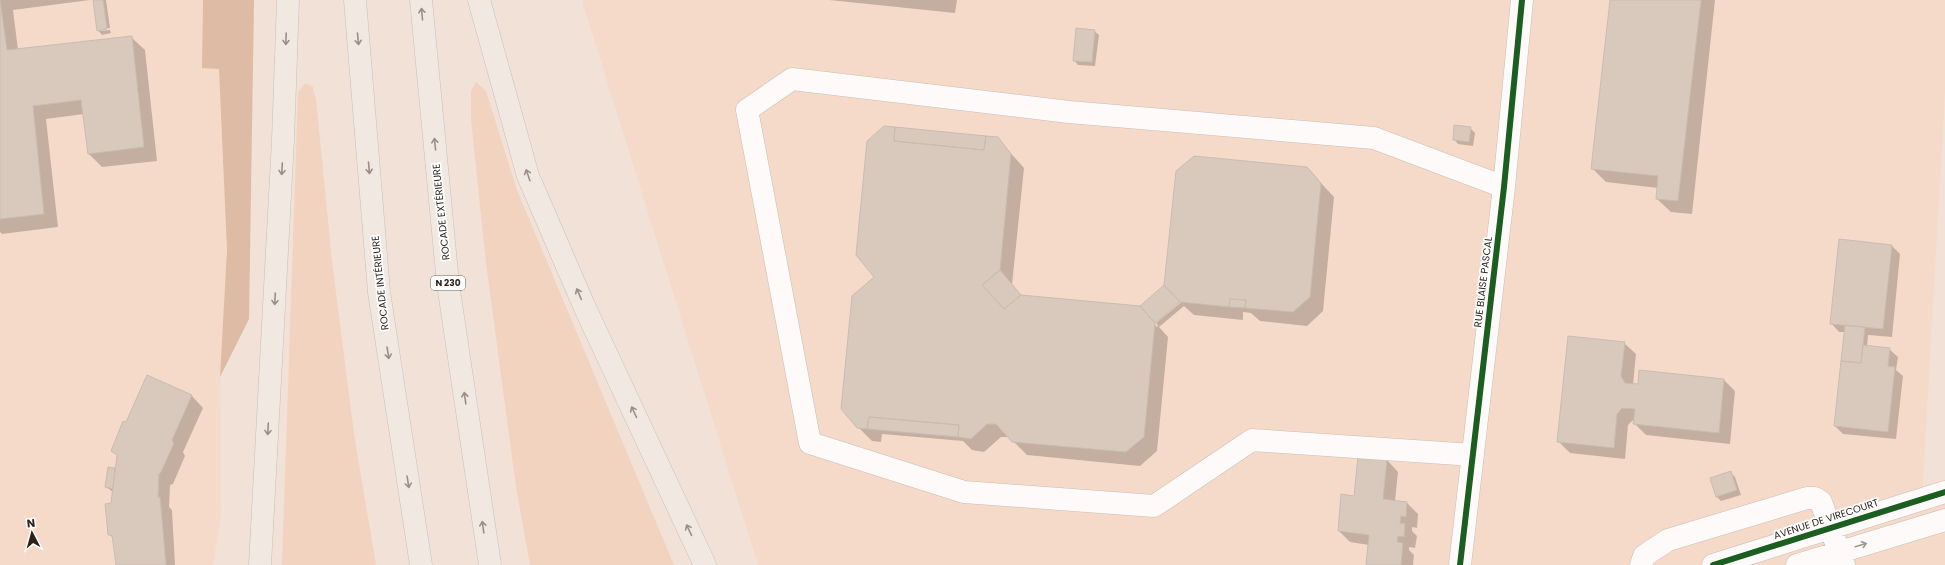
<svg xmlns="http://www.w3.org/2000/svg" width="1945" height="565" viewBox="0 0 1945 565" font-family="Poppins,sans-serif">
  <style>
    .built { fill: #f6dac9 }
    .green { fill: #f2d3bf }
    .forest { fill: #ddbba4 }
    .shadow { fill: #0003; fill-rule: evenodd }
    .building { fill: #d9c9bd; stroke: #c8bcb3 }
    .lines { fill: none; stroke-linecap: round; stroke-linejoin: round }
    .minor-casing { stroke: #c9bdb4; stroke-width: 23 }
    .highway-casing { stroke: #c8c0bb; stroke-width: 23 }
    .minor { stroke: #fdfaf9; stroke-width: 22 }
    .highway { stroke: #f2e8e2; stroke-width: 22 }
    .cycleway-casing { stroke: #fff; stroke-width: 8 }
    .cycleway { stroke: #1b5e20; stroke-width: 6 }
    .oneway { stroke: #998f88 }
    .oneway2 { stroke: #9f9995 }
    .labels { text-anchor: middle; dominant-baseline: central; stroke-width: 3.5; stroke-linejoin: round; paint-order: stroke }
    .shield { fill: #fff; stroke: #6b645f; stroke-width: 1 }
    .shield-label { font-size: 9px; font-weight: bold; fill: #2c221b }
    .street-label { font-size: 10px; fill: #2c221b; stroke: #fff }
  </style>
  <rect width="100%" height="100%" fill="#f1e1d6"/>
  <path class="built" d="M0,0H203L202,68H219L227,250L220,377L221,516L213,565H0Z
    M583,0H1945V94L1922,500L1945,496V565H758L583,4Z"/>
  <path class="green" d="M476,82L486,91L517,190L674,565H530L516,487L486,263L471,120V91Z
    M305,83L313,87L316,99L332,261L354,434L376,565H282L298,93Z"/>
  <path class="forest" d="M203,0H254L249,319L220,377L227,250L219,69L202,68Z"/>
  <path class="shadow" d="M0,0H90L13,10L18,50L131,37L145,50L157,161L102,167L89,154L84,114L46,119L58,227L2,234L0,232Z
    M94,0H106L110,28L100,29V31L110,30L111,33L102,35L98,30Z
    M829,0H957L955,13Z
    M1611,0H1715L1692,214L1671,212L1657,199L1658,188L1606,182L1592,168Z
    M1094,31L1099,35L1095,66L1078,65L1074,60Z
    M1470,128L1475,133L1473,146L1458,144L1454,139Z
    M997,138L1024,168L1012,285L1022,296L1140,307L1307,168L1334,197L1323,311L1307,326L1260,321L1251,313L1243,312V320L1194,315L1184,306L1159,327L1168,337L1157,451L1140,466L1027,455L1009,437H1001L984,452L972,450L963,441L882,434L881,442L872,441L858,427L876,277ZM1184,300L1156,323L1158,325L1157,327L1150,319Z
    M1839,240L1892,246L1900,254L1892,337L1868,335L1867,347L1889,349L1898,357L1896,370L1903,376L1896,439L1843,434L1835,426L1845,332H1839L1831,323Z
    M1624,343L1636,354L1633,385L1724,380L1735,391L1730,444L1646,435L1634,423L1635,418L1628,425L1625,459L1570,453L1558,441Z
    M148,377L192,396L203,408L183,452L185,456L173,484L170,485L169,507L172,510L175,565H117L113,538L109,534L113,492L106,487L108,468L116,469L118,456L113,451Z
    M1387,460L1398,472L1395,501L1407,503L1418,514L1417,528L1412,527V531L1417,536L1415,548L1409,547V550L1414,555L1413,565H1367L1369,545L1350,542L1339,531L1355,497Z
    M1731,473L1735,477L1741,495L1721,501L1717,497Z"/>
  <path class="building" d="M0,0L7,50L132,36L144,147L88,154L81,100L33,106L44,214L0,219Z
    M93,0H103L107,29L97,31Z
    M1610,0H1701L1678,201L1656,199L1658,176L1591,169Z
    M1076,28L1095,30L1092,62L1073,61Z
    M1454,125L1471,127L1469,142L1453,140Z
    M884,126L895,127L894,141L984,150L986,136L998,137L1011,154L1000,270L982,285L1004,309L1021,295L1140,306L1155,323L1144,437L1126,452L1012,442L996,424H987L971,439L958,437L959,425L869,417L867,429L857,428L841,409L852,296L874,277L856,255L867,141Z
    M895,127L986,136L984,150L894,141Z
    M1194,156L1307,167L1321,183L1310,297L1293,312L1245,308L1246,300L1230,299L1229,307L1180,302L1164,285L1176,171Z
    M1839,239L1892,245L1883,329L1830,324Z
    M1000,270L1021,295L1004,309L982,285Z
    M1164,285L1180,302L1155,323L1140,306Z
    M1230,299L1246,300L1245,308L1229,307Z
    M1845,325L1865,327L1861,363L1841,361Z
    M1568,336L1625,342L1621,376L1625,383L1638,384L1639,370L1724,379L1719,433L1633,424L1635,409L1622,408L1617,414L1614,448L1557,442Z
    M1863,345L1890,348L1888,366L1895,367L1888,432L1834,426L1841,361L1861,363Z
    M147,375L192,395L172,440L174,443L161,472L159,474L158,497H160L166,565H116L112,535H108L105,504L111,503L117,455L111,451L123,421L126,422Z
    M869,417L959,425L958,437L867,429Z
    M1358,456L1387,459L1383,499L1407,502L1406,517L1401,516L1400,523L1405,524L1404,537L1398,536L1397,542L1403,543L1401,565H1366L1369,535L1338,531L1341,494L1354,496Z
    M108,467L115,468L113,489L105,487Z
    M1731,471L1737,490L1716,497L1710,478Z"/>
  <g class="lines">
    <g class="minor-casing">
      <path id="minor" d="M1473,455L1252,440L1154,506L964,492L810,443L747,110L792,79L1069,112L1374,138L1504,187
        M1460,565L1504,187L1522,0
        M1641,565L1644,556L1668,540L1807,498H1815L1821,502L1844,565
        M1713,565L1945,492
        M1797,565L1945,520"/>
    </g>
    <g class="highway-casing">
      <path id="highway" d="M355,0L379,292L421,565
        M421,0L448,284L490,565
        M479,0L528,176L585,308L705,565
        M260,565L283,140L288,0"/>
    </g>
    <use href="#minor" class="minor"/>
    <use href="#highway" class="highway"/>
    <g class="cycleway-casing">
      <path id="cycleway" d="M1460,565L1504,187L1522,0
        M1713,565L1945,492"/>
    </g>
    <use href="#cycleway" class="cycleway"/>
  </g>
  <defs><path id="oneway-shaft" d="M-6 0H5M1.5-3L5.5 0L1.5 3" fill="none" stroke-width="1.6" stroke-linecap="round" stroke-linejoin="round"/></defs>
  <g class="oneway">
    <use href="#oneway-shaft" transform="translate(422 14) rotate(-95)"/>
    <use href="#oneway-shaft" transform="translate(286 39) rotate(92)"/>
    <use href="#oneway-shaft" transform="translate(358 39) rotate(85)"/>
    <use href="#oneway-shaft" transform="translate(435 144) rotate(-96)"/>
    <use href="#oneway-shaft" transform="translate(369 168) rotate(85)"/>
    <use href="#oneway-shaft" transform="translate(282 169) rotate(93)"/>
    <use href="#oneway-shaft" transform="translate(528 175) rotate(-109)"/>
    <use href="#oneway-shaft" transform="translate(579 294) rotate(-113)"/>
    <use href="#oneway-shaft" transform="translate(275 299) rotate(93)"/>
    <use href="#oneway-shaft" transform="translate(388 353) rotate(81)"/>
    <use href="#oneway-shaft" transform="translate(465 398) rotate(-98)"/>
    <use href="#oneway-shaft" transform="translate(634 412) rotate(-115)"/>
    <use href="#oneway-shaft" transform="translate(268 429) rotate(93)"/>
    <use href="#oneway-shaft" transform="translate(408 482) rotate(81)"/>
    <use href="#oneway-shaft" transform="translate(483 527) rotate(-98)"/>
    <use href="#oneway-shaft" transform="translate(689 530) rotate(-115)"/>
  </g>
  <use class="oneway2" href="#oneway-shaft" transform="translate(1861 545) rotate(-17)"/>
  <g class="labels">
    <rect class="shield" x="431" y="276" width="34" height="14" rx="3"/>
    <g class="shield-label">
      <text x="448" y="283">N 230</text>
    </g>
    <g class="street-label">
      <text transform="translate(441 212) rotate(-96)">ROCADE EXTÉRIEURE</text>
      <text transform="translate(1483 282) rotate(-83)">RUE BLAISE PASCAL</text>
      <text transform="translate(380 283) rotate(-96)">ROCADE INTÉRIEURE</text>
      <text transform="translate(1826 519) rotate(-18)">AVENUE DE VIRECOURT</text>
    </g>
  </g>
  <g transform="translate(32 533) rotate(354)" stroke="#ffffff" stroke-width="3" paint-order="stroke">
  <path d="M0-3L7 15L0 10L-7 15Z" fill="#2c221b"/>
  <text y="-6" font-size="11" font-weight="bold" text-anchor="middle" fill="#2c221b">N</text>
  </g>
</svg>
